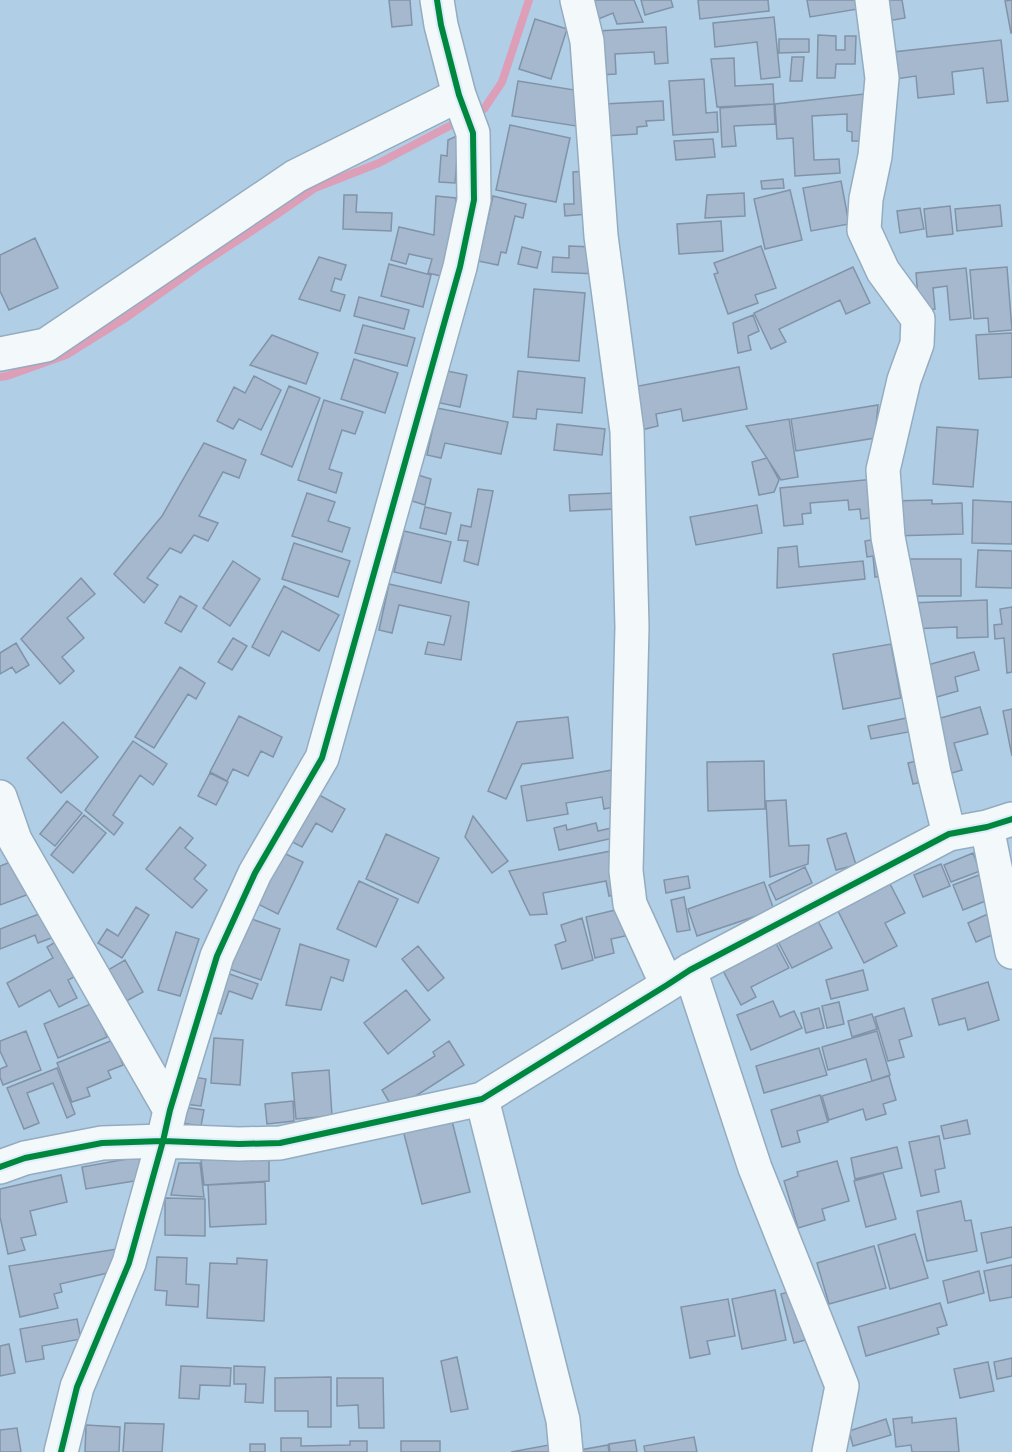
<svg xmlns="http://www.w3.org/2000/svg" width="1012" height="1452" viewBox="0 0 1012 1452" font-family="Roboto,sans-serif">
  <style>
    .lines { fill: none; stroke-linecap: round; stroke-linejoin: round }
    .stream { stroke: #dd9eb8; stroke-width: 8 }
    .building { fill: #a6b8ce; stroke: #8193a7; stroke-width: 1.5 }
    .minor-casing { stroke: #94acbf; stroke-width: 36 }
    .minor { stroke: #f3f8fb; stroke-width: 33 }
    .cycleway-casing { stroke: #dcecfa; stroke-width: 10 }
    .cycleway { stroke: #00873e; stroke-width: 6 }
  </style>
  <rect width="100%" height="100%" fill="#b0cee6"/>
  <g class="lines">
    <path class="stream" d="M472,115L484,109L502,82L529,0
      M0,377L7,376L66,355L127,317L200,265L276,215L315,188L379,163L461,120"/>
  </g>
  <path class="building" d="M389,0H410L412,25L392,27Z
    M588,0H634L643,22L617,24L613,13L596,20Z
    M641,0H671L673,7L645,15Z
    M698,0H768L769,11L700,19Z
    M807,0H862L864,8L810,17Z
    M885,0H902L905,18L888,21Z
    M1012,0V33H1011L1005,1Z
    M774,17L780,77L761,79L757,42L715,47L713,23Z
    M535,19L567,29L551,79L519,69Z
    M666,27L668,63L655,64L654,52L615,54L616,74L600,75L598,31Z
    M818,35L836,36V50H845V36H856L855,64H836L835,78H817Z
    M779,39H809V52L779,53Z
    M1001,40L1008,101L987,103L983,68L952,72L954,94L918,98L916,76L896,79L893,52Z
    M792,57H804L802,81H790Z
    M734,58L735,86L773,84L774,104L717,107L711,59Z
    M704,79L706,113L717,112L718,132L673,135L669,81Z
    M518,81L581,91L576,126L512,116Z
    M864,94L862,141H852V132L847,131V114L812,116L814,160L839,159L840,173L795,176L793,138L777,139L775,104Z
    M663,101L664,120L646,121L647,126L637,127V134L605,136L603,104Z
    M774,104L775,124L734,126L736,146L722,147L720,108Z
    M510,125L570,138L556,202L496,190Z
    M459,135L455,183L439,182L441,155L447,156L448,140Z
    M713,139L715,157L676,160L674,141Z
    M586,171L588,214L565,216L564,204H574L573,172Z
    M783,179L784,188L762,189L761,181Z
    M841,181L849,224L811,231L803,188Z
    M790,190L802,240L765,249L754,199Z
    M744,193L745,216L705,218L707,195Z
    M344,195H357L356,212L392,213L391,231L343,229Z
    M436,196L456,198L455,230L441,276L428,273L432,259L409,254L406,264L391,260L399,227L434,235Z
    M493,196L526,204L523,218L515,216L506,253L501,252L498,265L478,261Z
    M1000,205L1002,226L957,231L955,209Z
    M950,206L953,234L927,237L924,209Z
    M920,208L924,229L900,233L897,211Z
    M721,221L723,251L679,254L677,224Z
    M35,238L58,288L9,310L0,291V255Z
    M569,246L593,247L598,274L552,272L553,257L569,258Z
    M761,246L776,288L755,295L758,303L728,314L714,274L718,273L714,263Z
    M522,247L541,252L537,268L518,264Z
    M319,257L346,265L341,280L335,278L331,291L345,295L340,311L299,299Z
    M389,264L431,275L423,307L381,296Z
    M853,267L870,303L846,314L840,300L779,329L786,342L771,349L754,313Z
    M1007,267L1012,330L989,332L988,318L974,319L970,270Z
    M966,268L971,318L950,320L947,286L933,288L935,309L919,311L916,273Z
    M534,289L585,293L579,361L528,357Z
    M359,297L409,310L404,329L354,316Z
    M753,315L759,331L748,336L751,350L738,353L733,323Z
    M363,325L415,338L407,366L355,353Z
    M1012,333V377L979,379L976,335Z
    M272,335L318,353L306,384L250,365Z
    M354,359L398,373L385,413L341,399Z
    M739,367L747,409L683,421L681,409L656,414L658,426L641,430L628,388Z
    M447,371L467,375L460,407L440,403Z
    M518,371L585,378L582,413L537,409L536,419L513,417Z
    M254,376L281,390L261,430L239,419L233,429L217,421L234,387L245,393Z
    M289,386L320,398L292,467L261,454Z
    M324,400L363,412L355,434L342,430L329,469L342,473L336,493L298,480Z
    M878,405L875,438L796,451L791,419Z
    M437,408L508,422L501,454L445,443L441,458L427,455Z
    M789,419L798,477L781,480L746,426Z
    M557,424L605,429L602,455L554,450Z
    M937,427L978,430L973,487L933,484Z
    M204,443L246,460L239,478L223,472L199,516L218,523L208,541L194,535L181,553L170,548L147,578L158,585L144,603L114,574L162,516Z
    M767,458L779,480L774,492L759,495L752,462Z
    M418,475L431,479L425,505L412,501Z
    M875,479L879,517L861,519L860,509L849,510L848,500L810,503L811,513L802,514L803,524L784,526L780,488Z
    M478,489L493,491L478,565L464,561L468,541L458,540L461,525L471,527Z
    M307,493L335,502L328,521L350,528L342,552L292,536Z
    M615,493L616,509L570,511L569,495Z
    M932,500V504L962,503L963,534L892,536L891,501Z
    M973,500L1012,502V544L972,543Z
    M757,505L762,533L696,545L690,517Z
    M425,507L451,513L446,534L420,528Z
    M404,531L451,542L441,583L394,572Z
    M882,538L886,575L875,577L873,556L867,557L865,541Z
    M294,543L350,561L338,597L282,579Z
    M797,546L799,567L863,561L865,579L777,588L778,548Z
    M978,550L1012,551V588L976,587Z
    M903,559H961V596H909Z
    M233,561L260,579L230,626L203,608Z
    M81,578L95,594L67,618L84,638L62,657L74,671L60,684L21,639Z
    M389,584L469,602L461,660L425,654L428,642L444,645L451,616L399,605L392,633L379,630Z
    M284,586L339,615L319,651L282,631L269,656L252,647Z
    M180,596L197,606L181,632L165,623Z
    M987,600L988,637L957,638V627L910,629L909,603Z
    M1012,607V672L1007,673L1004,638L995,639L994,625L1002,624L1000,609Z
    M233,638L247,646L232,670L218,662Z
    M16,643L29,665L16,673L12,667L0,674V653Z
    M891,644L901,698L843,709L833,654Z
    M974,652L979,670L955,677L958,691L926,700L917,668Z
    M180,667L205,683L196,699L188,694L154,748L135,737Z
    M980,707L988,734L954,743L962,770L945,775L930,721Z
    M1012,709V756L1003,711Z
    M239,716L282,737L273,757L261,751L248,776L233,769L227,781L210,772Z
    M916,716L919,730L871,739L868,726Z
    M568,717L573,758L522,764L506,799L488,791L517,722Z
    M63,722L98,757L61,793L27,758Z
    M133,741L167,764L153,785L140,775L113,815L123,823L114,835L85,810Z
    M924,759L930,780L913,784L908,763Z
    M764,761L765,809L708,811L707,762Z
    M618,769V806L604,809L602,797L566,803L568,814L527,821L521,786Z
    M210,773L228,782L216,805L198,796Z
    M310,790L345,809L332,832L316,823L302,847L283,837Z
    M786,800L789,846L809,845L808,864L770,877L766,801Z
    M67,801L82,813L55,846L40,834Z
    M84,815L106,833L73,873L51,855Z
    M473,816L508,861L492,873L465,837Z
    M596,823L598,831L616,827L618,837L559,850L554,828L566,825L567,830Z
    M180,827L193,838L185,848L206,865L194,879L207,890L192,908L146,869Z
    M846,833L856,865L836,870L827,839Z
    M386,834L439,858L418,903L366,879Z
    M275,849L303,862L278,914L250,900Z
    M616,850L624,893L609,896L606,881L543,893L547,914L530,915L509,871Z
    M973,853L980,871L951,882L944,865Z
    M16,860L29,894L0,905V866Z
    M941,864L950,886L923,897L914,875Z
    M805,867L812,883L776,900L769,885Z
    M979,875L988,900L963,910L953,885Z
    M688,876L690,888L666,893L664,880Z
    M888,880L905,913L885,923L897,946L864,963L836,907Z
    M359,881L398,899L376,947L337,929Z
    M764,882L774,910L697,936L688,909Z
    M684,897L690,930L677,932L671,900Z
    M136,907L149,915L122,958L98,943L107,929L118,936Z
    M628,907L634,934L611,939L614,953L595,958L586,917Z
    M44,912L54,937L38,943L35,935L0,949V929Z
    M814,913L832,948L792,968L774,934Z
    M990,913L999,932L976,942L968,923Z
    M243,916L280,929L261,980L224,967Z
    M582,918L593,960L562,969L555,945L566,941L561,925Z
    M176,932L199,939L180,996L158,990Z
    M770,932L789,968L751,987L756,997L741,1005L717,959Z
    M57,941L76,976L68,980L77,998L59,1007L50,990L19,1007L7,983L53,958L47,947Z
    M300,944L349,960L343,981L331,977L321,1010L286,1005Z
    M418,946L444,978L428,991L402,959Z
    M125,960L143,992L121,1004L103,973Z
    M863,970L868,990L831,999L826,980Z
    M221,971L258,984L252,999L229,991L221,1014L207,1009Z
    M988,982L999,1020L968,1030L965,1018L939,1025L932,999Z
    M406,990L430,1020L388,1054L364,1023Z
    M773,1001L780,1017L794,1011L802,1028L751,1050L737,1015Z
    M839,1002L844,1024L827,1028L822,1006Z
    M93,1003L107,1037L58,1058L44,1024Z
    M819,1008L824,1028L806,1033L801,1013Z
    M904,1008L912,1036L899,1040L904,1057L888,1061L875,1017Z
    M872,1014L877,1029L852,1037L848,1021Z
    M26,1031L41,1070L3,1085L0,1077V1069L7,1066L0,1051V1041Z
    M877,1031L890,1075L872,1081L866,1059L828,1070L822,1047Z
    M214,1038L243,1040L240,1085L211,1083Z
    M113,1040L123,1065L108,1071L111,1078L87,1088L90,1096L72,1102L57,1063Z
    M449,1041L464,1065L394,1110L382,1090L435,1056L433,1052Z
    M819,1048L827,1075L764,1093L756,1066Z
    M57,1068L75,1114L67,1118L53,1083L27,1093L39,1123L24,1129L7,1088Z
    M329,1070L332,1116L296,1119L292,1073Z
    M188,1076L206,1079L201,1106L184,1104Z
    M889,1076L896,1100L883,1104L886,1114L866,1120L863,1109L829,1120L822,1096Z
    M820,1095L828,1122L797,1131L800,1142L782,1147L771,1110Z
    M293,1101L294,1121L267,1124L265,1104Z
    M183,1107L204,1110L201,1126L181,1123Z
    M451,1117L470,1192L422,1204L403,1130Z
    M967,1120L970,1134L944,1139L941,1126Z
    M939,1136L945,1168L935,1170L939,1192L921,1196L909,1142Z
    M897,1147L902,1168L855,1179L851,1158Z
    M269,1151V1181L204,1185L201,1160Z
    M155,1154L146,1179L86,1189L82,1167Z
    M837,1161L849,1201L822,1209L825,1220L798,1228L784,1181L798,1176L797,1172Z
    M179,1163H200L204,1197L171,1195Z
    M883,1173L896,1219L866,1227L854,1181Z
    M61,1175L67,1202L30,1211L36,1235L21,1238L25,1250L8,1254L0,1217V1189Z
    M265,1182L266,1224L210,1227L208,1185Z
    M165,1198L205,1199V1236L165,1235Z
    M961,1201L965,1221L971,1220L977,1251L927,1261L917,1211Z
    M1012,1227V1257L987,1263L981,1233Z
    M915,1234L928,1278L890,1289L878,1245Z
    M874,1246L886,1288L829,1304L817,1263Z
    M124,1248L116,1271L60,1284L62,1292L54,1294L58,1308L20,1317L9,1266Z
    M157,1257L187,1258L186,1284L199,1285L198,1307L166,1305L167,1291L155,1290Z
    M237,1258L267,1260L264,1321L207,1318L210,1263L237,1264Z
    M1012,1265V1297L990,1301L984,1271Z
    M979,1271L984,1293L948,1303L943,1281Z
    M800,1289L813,1338L794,1343L781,1294Z
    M775,1290L786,1340L742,1349L732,1299Z
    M728,1299L735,1336L707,1341L710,1354L690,1358L681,1307Z
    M940,1303L947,1325L937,1328L939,1334L866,1356L858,1327Z
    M77,1319L81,1339L42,1346L44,1359L26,1362L20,1329Z
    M9,1344L15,1373L0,1376V1346Z
    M457,1357L468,1409L451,1412L441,1361Z
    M1012,1358V1376L997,1379L994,1362Z
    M988,1362L994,1391L960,1398L954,1369Z
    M181,1366L231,1368L230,1386L200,1385L199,1399L179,1398Z
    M234,1366L265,1367L263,1403L245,1402L246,1384H234Z
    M331,1377V1427H308V1411H275V1378Z
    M337,1378H383L384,1428H359L358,1405L337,1406Z
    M912,1417V1423L956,1418L959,1452H912L911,1445L896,1447L893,1419Z
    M886,1419L891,1435L853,1446L849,1431Z
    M125,1423L164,1424L162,1452H123Z
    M86,1425L120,1427L119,1452H85Z
    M17,1428L21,1452H0V1430Z
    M694,1437L697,1452H645L644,1446Z
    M281,1438H301V1446L350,1445V1441H367V1452H281Z
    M635,1440L637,1452H610L609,1444Z
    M401,1441H440V1452H401Z
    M250,1444H265V1452H250Z
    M554,1444L556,1452H511Z
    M608,1445L609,1452H575V1451Z"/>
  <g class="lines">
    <g class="minor-casing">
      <path id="minor" d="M577,0L587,41L601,236L627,431L632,627L626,871L630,904L667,985
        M872,0L882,78L875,156L866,199L864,230L883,271L918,319L917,344L904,380L883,470L888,537L934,773L949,834
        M0,354L46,345L296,176L459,95
        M0,797L15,840L170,1110
        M987,827L1012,952
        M690,970L755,1168L842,1386L829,1452
        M482,1099L563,1420L566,1452
        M0,1167L25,1158L102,1143L163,1141L239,1144L280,1143L482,1099L667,985L690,970L949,834L987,827L1012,819
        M61,1452L77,1387L129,1263L163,1141L170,1110L217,956L255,873L322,758L460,267L474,200L473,133L459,95L441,25L437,0"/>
    </g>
    <use href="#minor" class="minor"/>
    <g class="cycleway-casing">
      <path id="cycleway" d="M0,1167L25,1158L102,1143L163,1141L239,1144L280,1143L482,1099L667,985L690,970L949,834L987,827L1012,819
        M61,1452L77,1387L129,1263L163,1141L170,1110L217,956L255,873L322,758L460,267L474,200L473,133L459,95L441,25L437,0"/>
    </g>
    <use href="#cycleway" class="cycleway"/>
  </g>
</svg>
